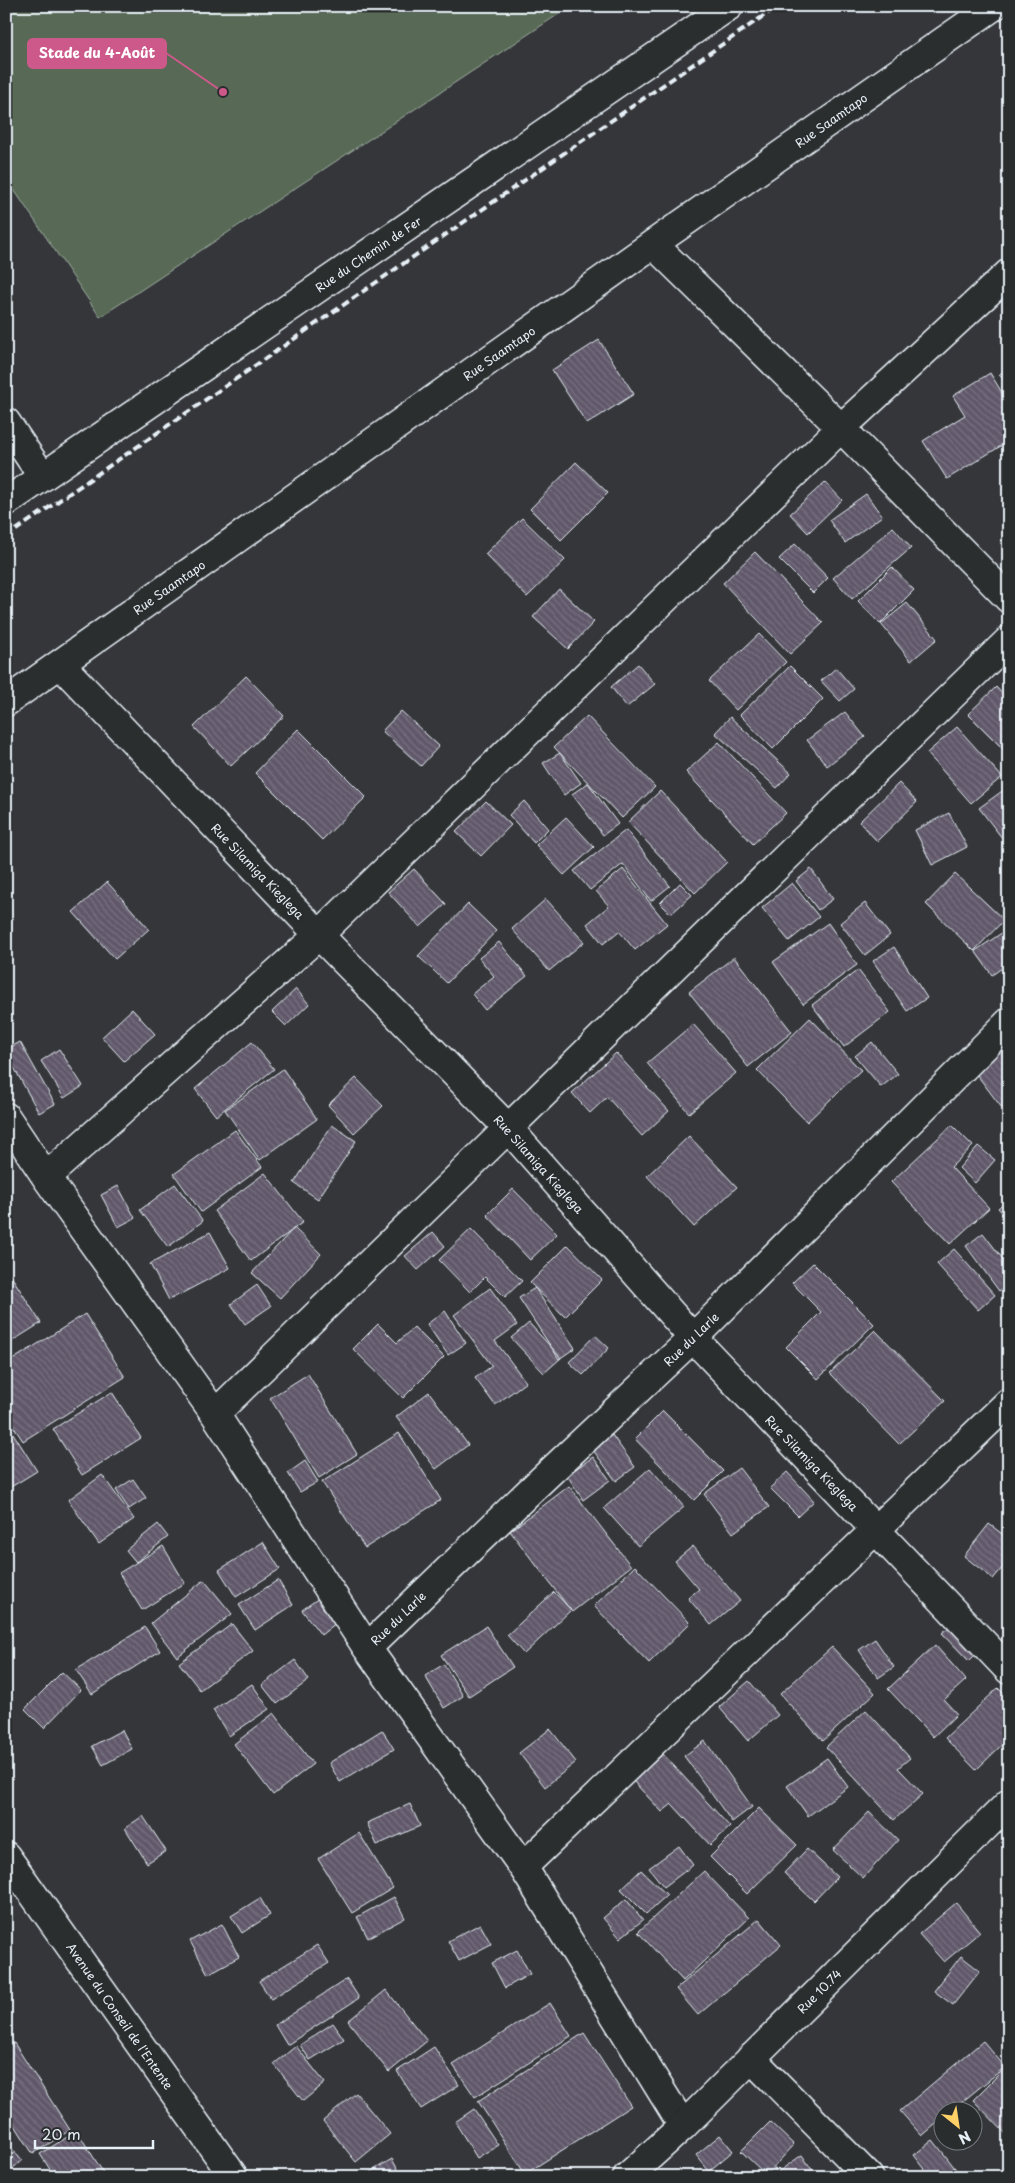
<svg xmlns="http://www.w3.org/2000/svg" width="1015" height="2183" viewBox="0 0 1015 2183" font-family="'Playpen Sans',sans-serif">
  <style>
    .green { fill: #596b55; stroke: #a0aea6 }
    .building { fill: url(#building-back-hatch); stroke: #e8f1f8 }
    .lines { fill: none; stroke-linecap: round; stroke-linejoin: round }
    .minor-casing { stroke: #e8f1f8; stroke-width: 31 }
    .tertiary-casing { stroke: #e8f1f8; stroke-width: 31 }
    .secondary-casing { stroke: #e8f1f8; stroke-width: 31 }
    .minor { stroke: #2a2d2e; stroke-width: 28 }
    .tertiary { stroke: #2a2d2e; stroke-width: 28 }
    .secondary { stroke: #2a2d2e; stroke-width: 28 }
    .rail { stroke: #e8f1f8; stroke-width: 4; stroke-dasharray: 8 4; stroke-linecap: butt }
    .labels { text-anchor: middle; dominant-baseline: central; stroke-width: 4; stroke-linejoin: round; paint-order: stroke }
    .street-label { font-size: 12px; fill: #e8f1f8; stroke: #2a2d2e }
    .leader { fill: none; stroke: #cd598a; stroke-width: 2 }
    .callout-dot { fill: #cd598a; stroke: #2a2d2e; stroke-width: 2 }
    .callout { fill: #cd598a; stroke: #cd598a; stroke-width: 2 }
    .callout-label { font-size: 14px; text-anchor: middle; font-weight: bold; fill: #fff }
  </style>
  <defs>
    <pattern id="building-back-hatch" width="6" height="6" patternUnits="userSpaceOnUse" patternTransform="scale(1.25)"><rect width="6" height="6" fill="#61596a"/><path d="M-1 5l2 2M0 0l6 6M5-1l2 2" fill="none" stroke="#787180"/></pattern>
  </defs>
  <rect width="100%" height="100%" fill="#35363a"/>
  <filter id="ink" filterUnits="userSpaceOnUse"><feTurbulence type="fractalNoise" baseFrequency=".02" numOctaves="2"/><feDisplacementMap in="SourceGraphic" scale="10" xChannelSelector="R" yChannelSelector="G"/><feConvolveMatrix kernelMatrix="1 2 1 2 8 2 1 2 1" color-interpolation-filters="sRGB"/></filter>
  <g filter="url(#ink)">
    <path class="green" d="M6,6H571L100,317L6,178Z"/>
    <path class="building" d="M599,340L634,394L587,424L552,370Z
      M1009,365V384L999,375Z
      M990,373L1009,404V441L947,479L923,441L965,415L953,396Z
      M576,462L608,493L561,540L530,509Z
      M825,482L842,500L808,533L790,514Z
      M866,494L882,516L845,543L829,520Z
      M522,518L565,560L527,597L485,554Z
      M893,527L911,548L852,599L833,578Z
      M795,544L828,578L813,593L779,559Z
      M755,552L823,623L790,654L723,583Z
      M892,567L914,590L880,624L858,601Z
      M559,589L594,622L568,649L533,617Z
      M907,603L937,639L911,661L881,624Z
      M759,634L786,662L736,710L709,681Z
      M638,664L655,684L627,707L611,687Z
      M790,666L823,699L773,749L740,715Z
      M836,668L854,689L840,701L821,681Z
      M246,676L284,716L231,766L194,727Z
      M996,687L1009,701V755L968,714Z
      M401,711L439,746L421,766L382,731Z
      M845,712L865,737L827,766L807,740Z
      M587,716L655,787L622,818L554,747Z
      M730,717L791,773L777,788L715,733Z
      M957,727L1002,777L971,803L927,753Z
      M298,729L366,797L322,840L255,773Z
      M719,742L786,813L753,844L686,772Z
      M560,753L581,783L564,795L543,763Z
      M588,783L618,824L603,835L572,794Z
      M899,783L917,802L877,841L859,822Z
      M1009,786V847L979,808Z
      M660,791L727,862L695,893L628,822Z
      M486,801L511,825L481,856L456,832Z
      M524,801L548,829L534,843L509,815Z
      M949,813L967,847L932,865L915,830Z
      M566,817L594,847L564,875L536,845Z
      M626,830L670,886L651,901L623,864L590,890L574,871Z
      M414,869L446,904L420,927L388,892Z
      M623,869L667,924L635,950L619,931L603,944L587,924L609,906L596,891Z
      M811,869L833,899L818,910L796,881Z
      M955,874L1004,920L974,951L926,904Z
      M107,882L149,929L115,959L73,912Z
      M680,883L692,895L671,914L660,903Z
      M792,883L819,917L789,941L762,908Z
      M546,899L584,942L549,971L512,929Z
      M865,903L890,935L865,955L840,923Z
      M468,904L496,931L447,983L418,956Z
      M828,923L857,965L803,1004L773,962Z
      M1009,928V963L992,975L975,951Z
      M499,942L527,976L485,1010L472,994L494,976L479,958Z
      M894,947L927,998L907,1011L873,961Z
      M734,957L792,1032L748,1067L689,992Z
      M858,970L890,1012L844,1047L812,1005Z
      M296,989L309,1004L286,1026L272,1012Z
      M132,1009L155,1034L124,1061L102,1037Z
      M810,1018L861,1070L807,1122L757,1070Z
      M693,1024L736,1073L689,1113L647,1063Z
      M20,1042L55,1104L39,1113L6,1053V1050Z
      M252,1042L274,1069L216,1116L195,1089Z
      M872,1042L898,1074L881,1087L855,1056Z
      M1007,1046L1009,1049V1103L1002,1108L974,1071Z
      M59,1049L83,1086L64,1098L41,1061Z
      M616,1053L669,1111L642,1136L607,1097L590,1113L572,1093Z
      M283,1069L317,1119L260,1160L225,1110Z
      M356,1078L383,1106L354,1133L328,1105Z
      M332,1125L356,1141L318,1199L294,1183Z
      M952,1125L973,1146L951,1167L989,1208L950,1244L891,1182Z
      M235,1130L262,1167L201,1212L174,1174Z
      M689,1136L737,1187L694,1227L647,1176Z
      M978,1146L995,1160L975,1183L959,1168Z
      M265,1173L303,1222L251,1261L214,1211Z
      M175,1184L203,1221L168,1247L140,1210Z
      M118,1186L135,1218L118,1227L101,1195Z
      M513,1189L557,1234L530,1260L487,1215Z
      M1009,1198V1220L998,1208Z
      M294,1228L321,1254L280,1298L252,1273Z
      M471,1229L522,1281L505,1297L485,1277L470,1292L439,1260Z
      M210,1232L230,1268L169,1300L150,1264Z
      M433,1232L445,1246L418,1270L405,1256Z
      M983,1233L1009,1267V1284L999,1291L966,1246Z
      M568,1245L602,1280L565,1317L530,1283Z
      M954,1249L995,1295L978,1310L937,1264Z
      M813,1263L874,1324L818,1379L786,1347L821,1312L792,1283Z
      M6,1271H8L41,1323L6,1345Z
      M257,1285L271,1306L245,1324L231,1304Z
      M490,1288L517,1325L495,1341L526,1382L495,1405L475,1378L492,1366L454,1315Z
      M535,1288L575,1348L559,1359L519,1298Z
      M445,1311L466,1343L448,1355L427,1324Z
      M85,1314L125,1377L23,1441L6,1415V1364Z
      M529,1323L561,1358L544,1373L511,1338Z
      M378,1324L397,1343L414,1327L444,1357L403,1398L353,1349Z
      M875,1330L945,1401L899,1444L830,1373Z
      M595,1335L609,1348L583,1375L569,1362Z
      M308,1374L357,1454L319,1478L270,1398Z
      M112,1392L141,1438L82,1475L53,1429Z
      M429,1392L468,1445L436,1469L396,1417Z
      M663,1411L723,1471L694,1500L635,1439Z
      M6,1422L37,1471L6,1490Z
      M399,1433L441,1500L365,1548L322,1482Z
      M612,1435L635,1467L616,1481L593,1450Z
      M593,1457L610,1480L583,1500L567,1475Z
      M305,1461L318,1482L300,1492L288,1473Z
      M650,1468L684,1507L638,1546L604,1508Z
      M739,1468L769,1507L733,1533L704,1494Z
      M787,1472L814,1501L798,1516L770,1488Z
      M102,1475L134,1519L99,1544L68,1500Z
      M133,1479L146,1498L129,1509L116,1490Z
      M569,1486L631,1566L572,1612L510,1531Z
      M158,1524L168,1537L136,1562L126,1550Z
      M989,1524L1009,1539V1560L993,1579L964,1556Z
      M263,1542L280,1569L236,1597L219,1570Z
      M163,1546L185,1583L142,1610L119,1573Z
      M693,1546L740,1601L711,1625L688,1598L699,1589L675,1561Z
      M635,1566L690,1623L649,1663L594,1606Z
      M204,1580L232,1614L177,1657L151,1623Z
      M278,1580L293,1605L255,1630L239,1605Z
      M554,1592L571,1610L524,1654L507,1635Z
      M319,1598L336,1623L321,1635L302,1610Z
      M957,1620L983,1647L969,1661L942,1633Z
      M232,1624L253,1651L200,1690L179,1663Z
      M486,1626L513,1667L469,1696L441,1655Z
      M145,1627L160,1651L92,1694L76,1670Z
      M875,1639L894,1667L878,1678L859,1650Z
      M935,1645L966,1680L944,1700L957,1714L933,1737L888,1689Z
      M832,1647L875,1693L823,1741L780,1694Z
      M295,1660L309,1680L277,1704L262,1685Z
      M444,1664L463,1696L444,1708L425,1676Z
      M62,1672L81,1690L44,1728L25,1709Z
      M749,1681L778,1715L748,1741L719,1707Z
      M252,1684L269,1709L229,1736L213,1710Z
      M998,1688L1009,1699V1738L976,1770L945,1738Z
      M866,1710L910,1758L898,1768L923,1794L894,1820L826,1747Z
      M274,1713L313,1764L273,1795L234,1744Z
      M550,1729L576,1762L545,1787L519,1753Z
      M122,1730L132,1749L103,1765L92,1746Z
      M382,1730L394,1749L340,1782L329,1763Z
      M705,1741L752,1807L732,1822L684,1756Z
      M663,1754L730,1827L710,1845L672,1804L662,1812L633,1781Z
      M827,1758L848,1787L808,1816L787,1786Z
      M410,1804L420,1826L377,1845L367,1823Z
      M759,1808L797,1845L747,1894L710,1857Z
      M869,1812L898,1840L863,1878L833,1850Z
      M143,1816L166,1851L147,1863L125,1828Z
      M359,1833L393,1888L352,1913L318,1859Z
      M679,1846L693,1865L664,1887L649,1868Z
      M807,1849L837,1877L814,1901L784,1873Z
      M641,1870L667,1895L646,1914L621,1889Z
      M704,1871L749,1918L683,1981L638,1932Z
      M394,1897L405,1918L368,1938L357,1917Z
      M260,1898L270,1915L242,1933L231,1916Z
      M626,1899L643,1920L620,1938L603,1918Z
      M956,1903L980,1932L944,1962L919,1934Z
      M1009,1907V1920L1003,1912Z
      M759,1919L781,1945L698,2015L676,1989Z
      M222,1924L239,1957L208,1974L190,1941Z
      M480,1924L491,1944L459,1961L448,1941Z
      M317,1945L329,1963L271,1999L259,1981Z
      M517,1950L530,1974L505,1988L492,1963Z
      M961,1956L980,1971L953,2005L934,1991Z
      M347,1979L359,1998L287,2045L275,2025Z
      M386,1990L427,2041L389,2072L348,2021Z
      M550,2003L571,2036L475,2097L453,2065Z
      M333,2023L344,2039L310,2060L300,2045Z
      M584,2033L631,2106L525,2174L478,2101Z
      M983,2041L1005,2067L952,2110H942V2119L922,2136L900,2111Z
      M14,2043L70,2130L33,2154L6,2111V2048Z
      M296,2046L325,2083L303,2101L274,2064Z
      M434,2047L459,2085L421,2109L397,2071Z
      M1006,2067L1009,2070V2137L973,2100Z
      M356,2093L390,2134L356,2162L323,2121Z
      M474,2109L498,2145L477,2158L455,2122Z
      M770,2122L794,2145L766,2175L741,2151Z
      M77,2131L106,2177H55L40,2154Z
      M720,2135L733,2151L709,2171L696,2155Z
      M933,2140L962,2177H931L914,2155Z
      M10,2146L22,2161L6,2173V2148Z
      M802,2155L817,2177H777L775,2174Z
      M392,2159L402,2177H362Z
      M493,2169L499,2177H483Z"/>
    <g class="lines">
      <g class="minor-casing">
        <path id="minor" d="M653,244L841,428L1009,599
          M6,422L43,477
          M6,502L729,6
          M61,665L319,935L509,1129L693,1338L1009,1670
          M6,702L653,244L994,6
          M6,1117L46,1177L215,1414L367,1648L523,1867L683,2126
          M46,1177L319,935L841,428L1009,273
          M215,1414L1009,640
          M367,1648L532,1489L693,1338L1009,1022
          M523,1867L1009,1402
          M751,2058L869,2177"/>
      </g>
      <g class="tertiary-casing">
        <path id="tertiary" d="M6,1856L234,2177"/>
      </g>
      <g class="secondary-casing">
        <path id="secondary" d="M627,2177L683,2126L1009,1803"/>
      </g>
      <use href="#minor" class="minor"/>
      <use href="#tertiary" class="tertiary"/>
      <use href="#secondary" class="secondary"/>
      <path class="rail" d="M6,537L778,6"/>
    </g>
  </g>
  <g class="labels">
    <g class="street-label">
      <text transform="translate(831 120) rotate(-35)">Rue Saamtapo</text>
      <text transform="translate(368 254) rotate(-34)">Rue du Chemin de Fer</text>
      <text transform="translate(499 353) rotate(-35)">Rue Saamtapo</text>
      <text transform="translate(169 587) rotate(-35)">Rue Saamtapo</text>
      <text transform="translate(258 871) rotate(46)">Rue Silamiga Kieglega</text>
      <text transform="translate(539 1164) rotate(48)">Rue Silamiga Kieglega</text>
      <text transform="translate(691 1339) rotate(-44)">Rue du Larle</text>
      <text transform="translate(812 1463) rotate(46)">Rue Silamiga Kieglega</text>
      <text transform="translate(398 1618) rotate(-44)">Rue du Larle</text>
      <text transform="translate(819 1991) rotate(-45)">Rue 10.74</text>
      <text transform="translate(120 2016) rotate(55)">Avenue du Conseil de l'Entente</text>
    </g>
  </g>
  <path class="leader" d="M223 92L166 53"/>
  <circle class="callout-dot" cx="223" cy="92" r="5"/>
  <rect class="callout" x="28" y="39" width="138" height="29" rx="5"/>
  <g class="callout-label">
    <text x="97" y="58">Stade du 4-Août</text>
  </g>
  <rect width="1015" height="2183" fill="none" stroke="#2a2d2e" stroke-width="25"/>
  <rect x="12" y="12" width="990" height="2158" fill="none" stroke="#e8f1f8" stroke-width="2" filter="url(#ink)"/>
  <g transform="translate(958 2126) rotate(150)"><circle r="24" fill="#2a2d2e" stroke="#767b7f"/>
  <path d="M0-4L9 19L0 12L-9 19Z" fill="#ffd166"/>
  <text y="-8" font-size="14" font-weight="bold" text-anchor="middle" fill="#e8f1f8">N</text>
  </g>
  <path d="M35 2140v8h118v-8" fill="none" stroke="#e8f1f8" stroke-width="2.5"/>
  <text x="42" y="2140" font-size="15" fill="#e8f1f8" stroke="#2a2d2e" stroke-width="4" paint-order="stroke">20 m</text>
</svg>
